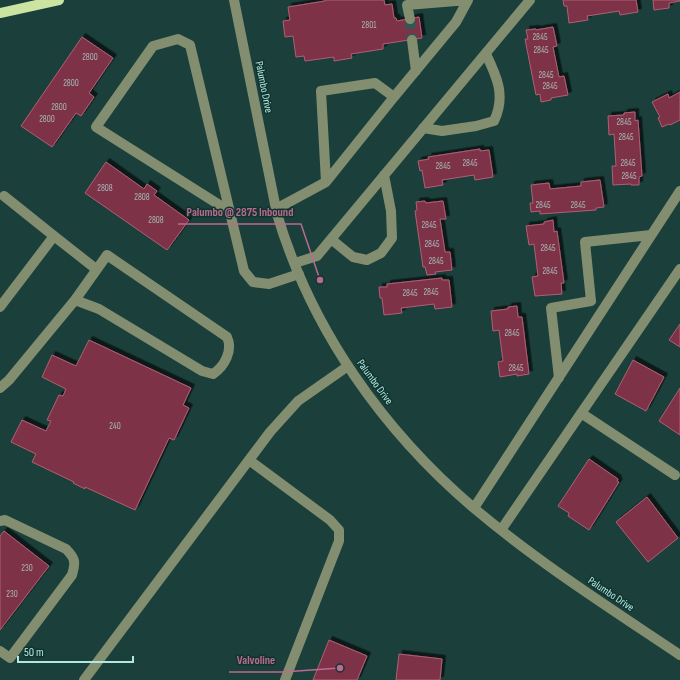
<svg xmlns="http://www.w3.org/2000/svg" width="680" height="680" viewBox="0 0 680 680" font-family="'Sofia Sans Condensed',sans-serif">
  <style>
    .building { fill: #7d3247; stroke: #b05f73; filter: url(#shadow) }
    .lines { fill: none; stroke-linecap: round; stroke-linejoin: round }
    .minor-tunnel { stroke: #325853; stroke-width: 10; stroke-dasharray: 10 5; stroke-linecap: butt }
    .minor { stroke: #828e6f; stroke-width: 10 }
    .major { stroke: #cbe4a2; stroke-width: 10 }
    .labels { text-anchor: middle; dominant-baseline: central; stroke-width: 3; stroke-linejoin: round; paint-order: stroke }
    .number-label { font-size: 9px; fill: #a6b9b8 }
    .street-label { font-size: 11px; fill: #b3e6de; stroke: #103531 }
    .leader { fill: none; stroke: #bc6a8f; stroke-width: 1.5 }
    .callout-dot { fill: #bc6a8f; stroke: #103531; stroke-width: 1.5 }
    .callout-label { font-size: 12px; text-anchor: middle; font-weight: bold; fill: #bc6a8f; stroke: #103531; stroke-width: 3; stroke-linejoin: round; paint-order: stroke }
  </style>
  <defs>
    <filter id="shadow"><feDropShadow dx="3.5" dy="-3.5" stdDeviation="0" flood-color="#0009"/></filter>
  </defs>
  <rect width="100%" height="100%" fill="#1b3f3b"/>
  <path class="building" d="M325,0H384L385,5L392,4L394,18H396L397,21L419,17L422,38L383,44V49L351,54L352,58L334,61V57L305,61L304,56L296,57L293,36L285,37L283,21L290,20L288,7L325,1Z
    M563,0H636L638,12L620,15L619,11L587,16L588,20L569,23L567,6H564Z
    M653,0H680V1L669,3V8L654,10Z
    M553,27L557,46L553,47L559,77L564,76L568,95L551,98V100L541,102L540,94L536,95L525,39H528L526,30L536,29V30Z
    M82,37L113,58L89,93L94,97L81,116L76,113L52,147L21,126Z
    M680,92V120L670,125L669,124L662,127L658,118L660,117L652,102L668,94L669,98Z
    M635,112V121L638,120L642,176L639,177V185H631V184L613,185L612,166H616L614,134L609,135L608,116L624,115V113Z
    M480,149V151L489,150L493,177L475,180L474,175L442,180L443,185L425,188L422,170L420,171L418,161L429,159L428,157Z
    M106,162L144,189L147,184L157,191L154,195L189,220L167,250L85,193Z
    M600,180L604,207L596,208V210L540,214V211L531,212L530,203H533L531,185L549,183L550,189L581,186V182Z
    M425,201L426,203L443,201L446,219H440L445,252H450L452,270L435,272L436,274L427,275L425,267H423L415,211L417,210L416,202Z
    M553,220L554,232L557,231L564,283H561L562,294L535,296L532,277L538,276L534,244L529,245L526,226L544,224V222Z
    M442,278V280H449L452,307L435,309L434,304L401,308L402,313L384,315L382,298H380L379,287H387V284Z
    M517,306L518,317H522L529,374L517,376V374L500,377L498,362L503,361L499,330L493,331L491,311L508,309V307Z
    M680,324V347L669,340Z
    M89,340L191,388L183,405L189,408L174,440L169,438L135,510L85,487V489L73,483L74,482L32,462L36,454L11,442L22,420L46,431L51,421L47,420L59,395L63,396L66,389L42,377L52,355L76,366Z
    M633,360L664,377L646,411L615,394Z
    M680,388V435L659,421Z
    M589,459L618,479L617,481L619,482L589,530L568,516L569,513L558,506Z
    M647,497L678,538L648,562L616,522Z
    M4,531L49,566L0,630V536Z
    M329,640L367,656L357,680H313Z
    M399,654L442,659L440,680H396Z"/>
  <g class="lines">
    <path class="minor-tunnel" d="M410,19L412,40"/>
    <path class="minor" d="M234,0L277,214C311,329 383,431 475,509C539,563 610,608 680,655
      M412,40L416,71
      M394,97L456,22L468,0L407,5L410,19
      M423,128L442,131L476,126L494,121C506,96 497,77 486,54
      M4,196L54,236
      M276,209L326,182L394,97L375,83L321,91L326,182
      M229,211L96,127L153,46L178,39L190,45L244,271L253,282L269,284L299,274
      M331,239L353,257L367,260L381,253L392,238L391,211L384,175
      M107,255L227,337C233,350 225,366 213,374L202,371L99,309L75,300Z
      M295,263L317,256L530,0
      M0,307L54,236L96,269
      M559,378L551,308L591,301L585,242L651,235
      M0,388L9,380L75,300
      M581,413L675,475
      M249,460L330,520L339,530V541L285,680
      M474,508L680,191
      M0,521L5,520L66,549C75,558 76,562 72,575L10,658L0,651
      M501,530L680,269
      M84,680L270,432L298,401L348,366"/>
    <path class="major" d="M0,13L59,0"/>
  </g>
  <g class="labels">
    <g class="number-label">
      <text x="369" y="25">2801</text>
      <text x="540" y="37">2845</text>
      <text x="541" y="50">2845</text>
      <text x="90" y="57">2800</text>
      <text x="546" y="75">2845</text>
      <text x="71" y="83">2800</text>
      <text x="550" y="86">2845</text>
      <text x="59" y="107">2800</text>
      <text x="47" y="119">2800</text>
      <text x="624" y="122">2845</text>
      <text x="626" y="137">2845</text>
      <text x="470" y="163">2845</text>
      <text x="628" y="163">2845</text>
      <text x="443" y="166">2845</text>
      <text x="629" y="176">2845</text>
      <text x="105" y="188">2808</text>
      <text x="142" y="197">2808</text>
      <text x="543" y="205">2845</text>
      <text x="578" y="205">2845</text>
      <text x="156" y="220">2808</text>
      <text x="429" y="225">2845</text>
      <text x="432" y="244">2845</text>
      <text x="548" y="248">2845</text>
      <text x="436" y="261">2845</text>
      <text x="550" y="271">2845</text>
      <text x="431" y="292">2845</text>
      <text x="410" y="293">2845</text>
      <text x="512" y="333">2845</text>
      <text x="516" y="368">2845</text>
      <text x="115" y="426">240</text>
      <text x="27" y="568">230</text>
      <text x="12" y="594">230</text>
    </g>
    <g class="street-label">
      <text transform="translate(264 87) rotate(79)">Palumbo Drive</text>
      <text transform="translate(375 382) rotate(54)">Palumbo Drive</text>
      <text transform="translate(611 594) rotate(34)">Palumbo Drive</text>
    </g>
  </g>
  <path class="leader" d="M320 280L301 224H178M340 668L283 672H229"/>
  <g class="callout-dot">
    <circle cx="320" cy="280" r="4"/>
    <circle cx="340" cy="668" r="4"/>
  </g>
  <g class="callout-label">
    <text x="240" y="216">Palumbo @ 2875 Inbound</text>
    <text x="256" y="664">Valvoline</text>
  </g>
  <path d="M18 656v6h115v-6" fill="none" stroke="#b3e6de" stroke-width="2"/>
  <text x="24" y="656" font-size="12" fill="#b3e6de" stroke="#103531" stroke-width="3" paint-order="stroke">50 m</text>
</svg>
